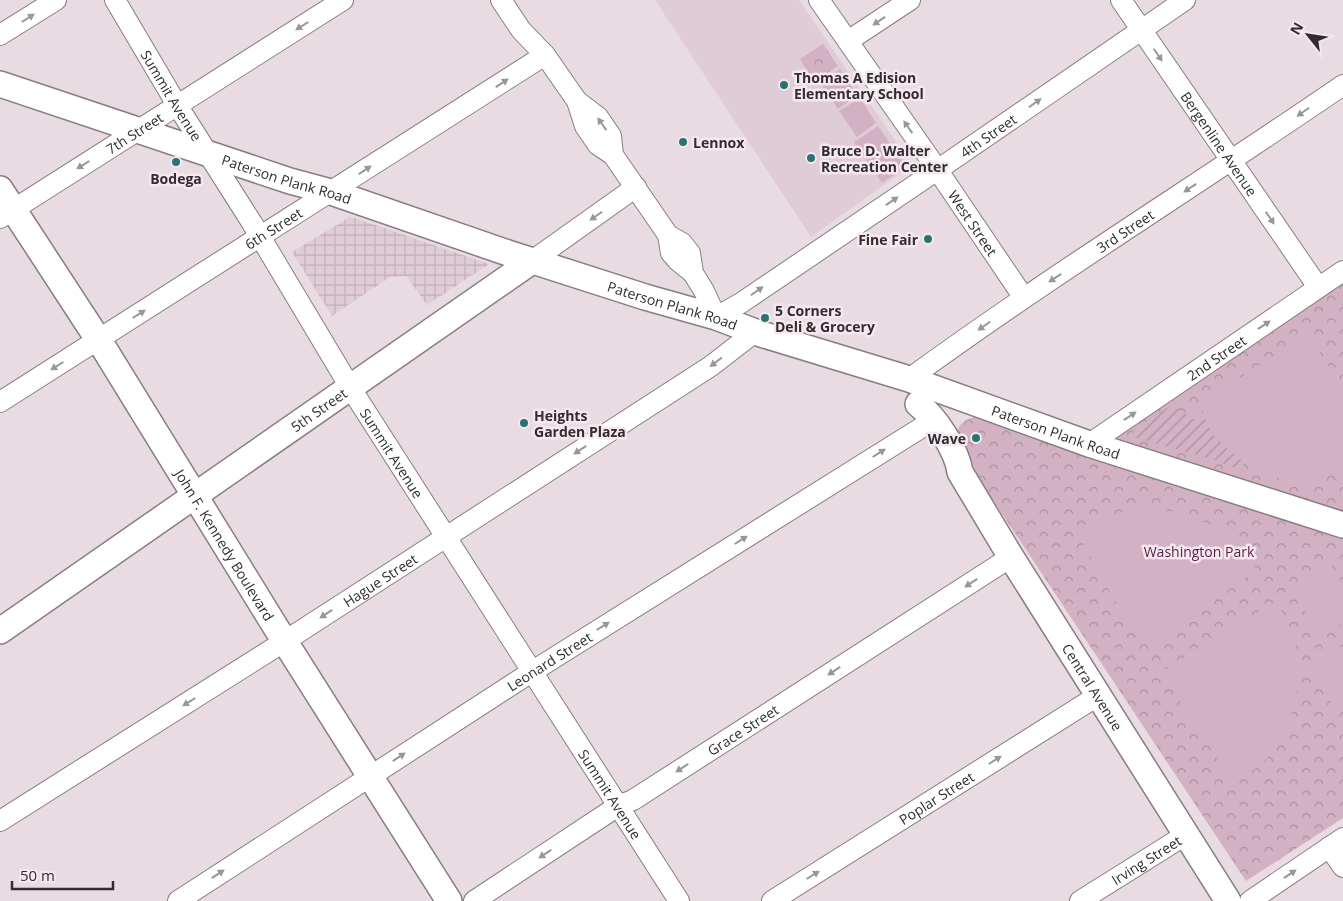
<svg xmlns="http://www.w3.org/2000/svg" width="1343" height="901" viewBox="0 0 1343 901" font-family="'Open Sans',sans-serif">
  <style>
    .built { fill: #e0ccd7 }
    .industrial { fill: url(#industrial-grid) }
    .park { fill: url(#park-crowns) }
    .garden { fill: url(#garden-furrows) }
    .pitch { fill: #d2b1c2 }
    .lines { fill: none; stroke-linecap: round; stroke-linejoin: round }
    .minor-casing { stroke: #897c83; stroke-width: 22 }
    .major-casing { stroke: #897c83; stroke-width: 28 }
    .minor { stroke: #fff; stroke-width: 20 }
    .major { stroke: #fff; stroke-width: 25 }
    .oneway { fill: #989697 }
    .poi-dot { fill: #297473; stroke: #f6e8ef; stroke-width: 2 }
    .labels { text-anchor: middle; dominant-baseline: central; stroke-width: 5; stroke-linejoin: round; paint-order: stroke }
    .poi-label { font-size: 14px; font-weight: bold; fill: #312c2f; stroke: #f6e8ef; text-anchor: start }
    .street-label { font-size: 14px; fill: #312c2f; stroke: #f6e8ef }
    .park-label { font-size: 14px; fill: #591e43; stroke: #f6e8ef }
  </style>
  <defs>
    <pattern id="industrial-grid" width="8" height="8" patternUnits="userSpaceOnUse" patternTransform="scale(1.25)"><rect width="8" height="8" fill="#e0ccd7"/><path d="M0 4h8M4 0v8" fill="none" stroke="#c1afb9"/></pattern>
    <pattern id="park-crowns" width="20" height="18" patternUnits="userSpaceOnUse" patternTransform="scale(1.25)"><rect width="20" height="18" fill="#d2b1c2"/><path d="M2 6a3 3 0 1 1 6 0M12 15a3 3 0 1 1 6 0" fill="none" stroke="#ab909e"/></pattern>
    <pattern id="garden-furrows" width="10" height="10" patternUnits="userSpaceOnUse" patternTransform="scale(1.25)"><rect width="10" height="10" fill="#d2b1c2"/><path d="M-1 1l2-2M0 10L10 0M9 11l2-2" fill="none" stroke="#ab909e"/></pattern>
  </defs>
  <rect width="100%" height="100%" fill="#e9dbe2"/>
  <path class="built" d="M655,0H799L912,165L811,237Z"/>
  <path class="industrial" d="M349,216L489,264L427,305L406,276L390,277L332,316L292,252L345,220Z"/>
  <path class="park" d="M823,44L838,66L814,82L800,59Z
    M1343,280V818L1246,881L957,446C954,428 961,419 979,416L1094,449Z"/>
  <path class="garden" d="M1172,405L1194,420L1203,415C1213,435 1227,449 1244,462L1242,470L1211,459L1134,437L1133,430Z"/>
  <path class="pitch" d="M840,69L857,95L838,109L820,83Z
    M860,98L876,123L857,137L839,111Z
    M878,126L906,167L882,183L854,142Z
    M1309,334L1343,392V470C1305,488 1272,483 1239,458C1229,450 1219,442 1211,431C1206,423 1203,412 1200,403Z
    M1152,508C1182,512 1215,522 1238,545C1245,553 1251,562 1257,570L1151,643L1138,641L1075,530C1100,516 1123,510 1152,508Z
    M1330,564L1343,585V623L1322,637L1291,588Z
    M1276,601C1282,612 1289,624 1293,636C1306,675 1296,723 1270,755C1260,767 1246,775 1234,783L1161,672Z
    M1340,646L1343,650V710L1338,713L1309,666Z"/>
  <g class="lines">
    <g class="minor-casing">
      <g id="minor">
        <path id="s1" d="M115,0L177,105L252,223L350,387L679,901"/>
        <path d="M501,0L521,30L545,55L577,101L585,126L598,145L613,155"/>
        <path id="s2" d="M819,0L928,156L1024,298"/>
        <path id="s3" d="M1121,0L1318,287"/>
        <path d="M0,35L56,0"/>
        <path d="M848,41L910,0"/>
        <path d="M577,101L598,117L611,136L613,155L668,235L671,253L678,261L693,273"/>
        <path id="s4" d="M0,218L343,0"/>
        <path id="s5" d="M668,235L682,243L690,253L693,273L704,291L716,317L741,303L949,162L1185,0"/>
        <path d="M532,261L636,187"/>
        <path id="s6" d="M909,379C1050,276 1199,184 1343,85"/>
        <path id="s7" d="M0,402L545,55"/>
        <path id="s8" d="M1089,444L1343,271"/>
        <path id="s9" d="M0,821L285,641L711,366L755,332"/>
        <path d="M1329,847L1343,867"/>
        <path id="s10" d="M178,901L533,671L924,426"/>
        <path id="s11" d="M474,901L618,806L633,800L1011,557"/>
        <path id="s12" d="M772,901L1099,695"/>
        <path id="s13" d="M1080,901L1187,834"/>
        <path d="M1250,901L1343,838"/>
      </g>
    </g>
    <g class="major-casing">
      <g id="major">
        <path id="s14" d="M0,84L290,181L331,192L508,253L645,297L716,317L761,334L909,379L1089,444L1343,525"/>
        <path id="s15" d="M0,189L105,350L275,626L449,901"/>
        <path id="s16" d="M918,404C935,417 957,450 960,472L1011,557L1228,901"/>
        <path id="s17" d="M0,631L532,261"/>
      </g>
    </g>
    <use href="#minor" class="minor"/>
    <use href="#major" class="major"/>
  </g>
  <defs><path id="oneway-solid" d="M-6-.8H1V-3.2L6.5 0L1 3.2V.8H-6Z" transform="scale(1.25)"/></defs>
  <g class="oneway">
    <use href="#oneway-solid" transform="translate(28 18) rotate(-32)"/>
    <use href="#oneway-solid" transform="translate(879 21) rotate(146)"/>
    <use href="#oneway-solid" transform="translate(302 26) rotate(148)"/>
    <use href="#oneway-solid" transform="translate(1158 55) rotate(56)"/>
    <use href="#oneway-solid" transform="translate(502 83) rotate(-33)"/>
    <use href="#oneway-solid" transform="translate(1035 103) rotate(-35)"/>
    <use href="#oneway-solid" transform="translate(1303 112) rotate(145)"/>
    <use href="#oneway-solid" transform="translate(602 124) rotate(-125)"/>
    <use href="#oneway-solid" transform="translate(908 127) rotate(-125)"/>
    <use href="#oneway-solid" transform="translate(83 165) rotate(148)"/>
    <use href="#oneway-solid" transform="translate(365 170) rotate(-33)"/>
    <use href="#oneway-solid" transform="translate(1190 188) rotate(147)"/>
    <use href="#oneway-solid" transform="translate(892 201) rotate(-34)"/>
    <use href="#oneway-solid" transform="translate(596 216) rotate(145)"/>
    <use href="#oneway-solid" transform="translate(1270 218) rotate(56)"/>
    <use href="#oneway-solid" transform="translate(1055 278) rotate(147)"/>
    <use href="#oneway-solid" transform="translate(757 291) rotate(-35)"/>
    <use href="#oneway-solid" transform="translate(139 314) rotate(-32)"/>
    <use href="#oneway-solid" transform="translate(1264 325) rotate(-34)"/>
    <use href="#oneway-solid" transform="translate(984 326) rotate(145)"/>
    <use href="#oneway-solid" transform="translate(716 362) rotate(143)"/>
    <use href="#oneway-solid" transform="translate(57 366) rotate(148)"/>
    <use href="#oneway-solid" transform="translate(1130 416) rotate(-34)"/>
    <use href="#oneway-solid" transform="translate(580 450) rotate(147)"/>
    <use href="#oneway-solid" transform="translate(879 453) rotate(-32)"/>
    <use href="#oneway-solid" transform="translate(741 540) rotate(-32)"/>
    <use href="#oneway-solid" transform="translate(971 583) rotate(147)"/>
    <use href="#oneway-solid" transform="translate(326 614) rotate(147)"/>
    <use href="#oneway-solid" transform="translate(603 626) rotate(-32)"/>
    <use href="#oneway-solid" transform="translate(834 671) rotate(147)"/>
    <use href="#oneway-solid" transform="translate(189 702) rotate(148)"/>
    <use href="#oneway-solid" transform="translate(399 757) rotate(-33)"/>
    <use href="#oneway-solid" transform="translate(995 760) rotate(-32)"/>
    <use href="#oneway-solid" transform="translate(682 768) rotate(147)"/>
    <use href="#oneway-solid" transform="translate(545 854) rotate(147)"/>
    <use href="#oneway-solid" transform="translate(218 874) rotate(-33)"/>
    <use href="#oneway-solid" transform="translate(1290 874) rotate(-34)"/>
    <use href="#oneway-solid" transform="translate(813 875) rotate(-32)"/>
  </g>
  <g class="poi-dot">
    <circle cx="784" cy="85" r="5"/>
    <circle cx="683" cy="142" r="5"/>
    <circle cx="811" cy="158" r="5"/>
    <circle cx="176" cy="162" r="5"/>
    <circle cx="928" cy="239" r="5"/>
    <circle cx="765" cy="318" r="5"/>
    <circle cx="524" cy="423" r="5"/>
    <circle cx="976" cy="438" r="5"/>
  </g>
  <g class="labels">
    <g class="poi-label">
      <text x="794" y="77">Thomas A Edision<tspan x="794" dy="16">Elementary School</tspan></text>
      <text x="693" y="142">Lennox</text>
      <text x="821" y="150">Bruce D. Walter<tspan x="821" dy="16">Recreation Center</tspan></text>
      <text x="176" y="178" text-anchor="middle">Bodega</text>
      <text x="918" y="239" text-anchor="end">Fine Fair</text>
      <text x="775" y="310">5 Corners<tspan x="775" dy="16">Deli &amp; Grocery</tspan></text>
      <text x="534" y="415">Heights<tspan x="534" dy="16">Garden Plaza</tspan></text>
      <text x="966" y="438" text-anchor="end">Wave</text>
    </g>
    <g class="street-label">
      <text stroke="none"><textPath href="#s1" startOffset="111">Summit Avenue</textPath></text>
      <text stroke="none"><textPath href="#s4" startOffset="159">7th Street</textPath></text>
      <text stroke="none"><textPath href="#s5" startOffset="426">4th Street</textPath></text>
      <text stroke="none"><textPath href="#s3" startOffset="174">Bergenline Avenue</textPath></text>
      <text stroke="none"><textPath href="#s14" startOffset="302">Paterson Plank Road</textPath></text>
      <text stroke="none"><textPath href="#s2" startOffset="271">West Street</textPath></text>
      <text stroke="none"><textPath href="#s7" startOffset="324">6th Street</textPath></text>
      <text stroke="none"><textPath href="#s6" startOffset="262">3rd Street</textPath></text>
      <text stroke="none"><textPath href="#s14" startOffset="708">Paterson Plank Road</textPath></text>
      <text stroke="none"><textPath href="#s8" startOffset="154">2nd Street</textPath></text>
      <text stroke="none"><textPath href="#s17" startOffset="388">5th Street</textPath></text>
      <text stroke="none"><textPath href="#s14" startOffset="1112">Paterson Plank Road</textPath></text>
      <text stroke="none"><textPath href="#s1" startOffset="531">Summit Avenue</textPath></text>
      <text stroke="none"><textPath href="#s15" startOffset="421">John F. Kennedy Boulevard</textPath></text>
      <text stroke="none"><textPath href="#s9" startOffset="450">Hague Street</textPath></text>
      <text stroke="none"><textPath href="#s10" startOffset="442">Leonard Street</textPath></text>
      <text stroke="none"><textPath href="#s16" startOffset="334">Central Avenue</textPath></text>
      <text stroke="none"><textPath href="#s11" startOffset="319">Grace Street</textPath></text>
      <text stroke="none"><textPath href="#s1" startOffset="936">Summit Avenue</textPath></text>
      <text stroke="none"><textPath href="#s12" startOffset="194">Poplar Street</textPath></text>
      <text stroke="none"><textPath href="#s13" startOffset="78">Irving Street</textPath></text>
    </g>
    <g class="park-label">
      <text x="1199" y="551">Washington Park</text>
    </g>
  </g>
  <g transform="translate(1308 35) rotate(300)" stroke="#f6e8ef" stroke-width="4" paint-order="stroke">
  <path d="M0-4L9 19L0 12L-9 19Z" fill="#312c2f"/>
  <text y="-8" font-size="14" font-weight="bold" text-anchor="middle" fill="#312c2f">N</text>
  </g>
  <path d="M12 881v8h101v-8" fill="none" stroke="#312c2f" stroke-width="2.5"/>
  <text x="20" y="881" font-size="15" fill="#312c2f" stroke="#f6e8ef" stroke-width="4" paint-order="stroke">50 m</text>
</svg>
